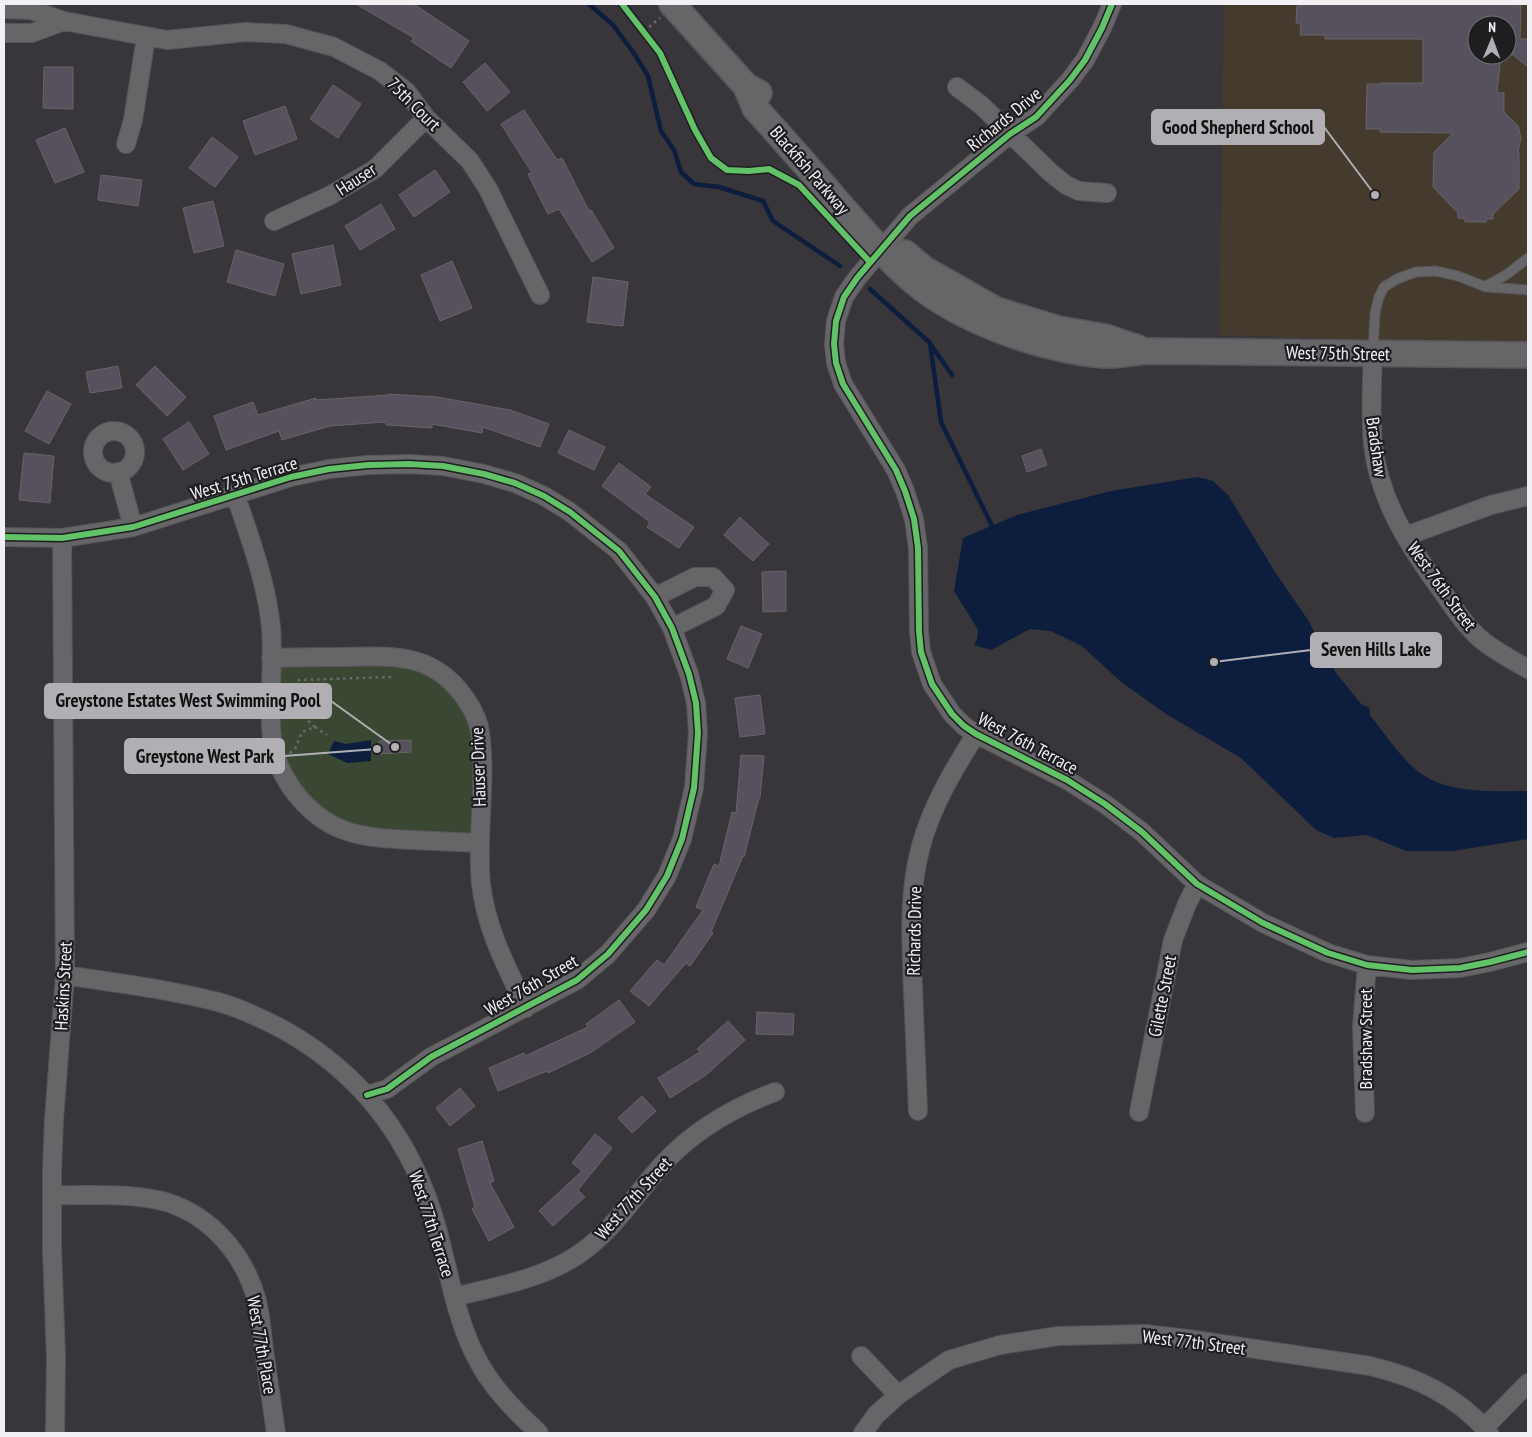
<svg xmlns="http://www.w3.org/2000/svg" width="1532" height="1437" viewBox="0 0 1532 1437" font-family="'PT Sans Narrow',sans-serif">
  <style>
    .education { fill: #443b2e; fill-rule: evenodd }
    .green { fill: #3a4733 }
    .water { fill: #0c1d3d }
    .lines { fill: none; stroke-linecap: round; stroke-linejoin: round }
    .stream { stroke: #0c1d3d; stroke-width: 4.5 }
    .building { fill: #56515c; stroke: #676569 }
    .service-casing { stroke: #565558; stroke-width: 11 }
    .minor-casing { stroke: #565558; stroke-width: 20 }
    .secondary-casing { stroke: #565558; stroke-width: 28 }
    .path { stroke: #6c6b6d; stroke-width: 2.5; stroke-dasharray: 2.5 4; stroke-linecap: butt }
    .service { stroke: #666568; stroke-width: 9 }
    .minor { stroke: #666568; stroke-width: 18 }
    .secondary { stroke: #666568; stroke-width: 25 }
    .cycleway-casing { stroke: #1e1d20; stroke-width: 9 }
    .cycleway { stroke: #61c268; stroke-width: 6 }
    .labels { text-anchor: middle; dominant-baseline: central; stroke-width: 4.5; stroke-linejoin: round; paint-order: stroke }
    .street-label { font-size: 18px; fill: #f2f0f5; stroke: #1e1d20 }
    .leader { fill: none; stroke: #b1afb4; stroke-width: 2 }
    .callout-dot { fill: #b1afb4; stroke: #1e1d20; stroke-width: 2 }
    .callout { fill: #b1afb4; stroke: #b1afb4; stroke-width: 2 }
    .callout-label { font-size: 19px; text-anchor: middle; font-weight: bold; fill: #111 }
  </style>
  <rect width="100%" height="100%" fill="#38363a"/>
  <path class="education" d="M1224,4H1528V345L1219,335ZM1477,25H1507V55H1477Z"/>
  <path class="green" d="M271,658L427,665L476,718L479,843L374,839L319,818L276,759Z"/>
  <path class="water" d="M1198,477L1213,481L1228,495L1275,572L1308,620L1336,673L1362,705L1369,707L1370,715C1386,735 1402,761 1423,775C1451,794 1496,791 1528,791V839L1453,851H1406L1367,835L1334,838L1316,830L1241,758L1166,714L1120,681L1082,646L1051,631L1030,629L991,650L974,645L977,639L978,630L954,591L963,538L1017,515L1111,491Z
    M371,740V761L347,763L328,754L334,741L346,744Z"/>
  <g class="lines">
    <path class="stream" d="M589,4L613,25L633,52L648,76L661,131L674,150L681,172L694,184L719,187L763,201L773,221L840,266
      M870,289L930,343L941,422L992,526
      M931,345L952,375"/>
  </g>
  <path class="building" d="M356,4H414L469,41L451,68L411,41L414,38Z
    M1301,4H1515V6H1521L1520,39H1528V67L1507,50V25H1477V55H1501L1497,93H1504V112L1518,126L1521,138L1518,151L1519,153V189L1493,214V219H1486V222H1465V219L1458,218V213L1433,187L1434,152L1453,133L1380,132V129H1366L1367,84H1381V83H1423V39H1325V35H1300L1301,23H1296L1297,6H1301Z
    M485,63L510,92L487,111L463,82Z
    M44,67H73V109L43,108Z
    M333,85L361,104L338,138L310,119Z
    M285,106L297,139L255,155L243,121Z
    M524,110L557,160L562,158L589,211L591,210L614,248L592,262L559,209L548,214L528,174L532,173L501,124Z
    M65,128L84,172L55,183L36,140Z
    M212,137L238,157L215,187L189,168Z
    M435,170L450,192L414,217L399,195Z
    M101,175L142,180L138,206L98,200Z
    M213,201L224,246L194,253L183,208Z
    M381,204L395,229L360,250L345,226Z
    M333,245L341,285L301,294L292,254Z
    M236,250L284,264L275,296L227,282Z
    M452,261L472,308L440,321L421,275Z
    M593,277L628,282L623,326L587,322Z
    M118,366L122,388L90,393L86,372Z
    M155,366L186,397L167,416L136,385Z
    M47,391L71,404L49,444L25,431Z
    M388,394L437,397L510,410L549,424L540,447L483,427L482,433L432,424V428L386,425V422L330,426L282,440L279,431L226,450L214,416L253,402L258,415L316,398V400L388,395Z
    M189,422L209,454L183,470L163,439Z
    M569,430L605,447L594,470L558,453Z
    M1041,449L1047,465L1027,472L1022,456Z
    M24,453L54,456L50,503L19,500Z
    M619,463L651,487L645,494L694,527L679,548L647,527L650,522L602,486Z
    M740,517L769,544L753,561L724,535Z
    M786,571V611L763,612L762,572Z
    M741,626L762,634L748,668L727,659Z
    M760,695L765,734L740,737L735,698Z
    M411,740V752L380,754L379,741Z
    M741,755L764,756L760,798H759L744,857L743,856L711,932L713,933L690,966L686,963L649,1006L630,991L657,960L664,965L703,910L696,907L714,864L719,866L732,812L736,813Z
    M619,1000L635,1022L590,1053L548,1073L547,1071L498,1091L489,1068L524,1053L525,1056L588,1027L586,1024Z
    M757,1012L794,1014L793,1035L756,1034Z
    M728,1021L745,1040L706,1075L670,1098L658,1078L700,1052L697,1049Z
    M460,1088L475,1106L450,1126L436,1108Z
    M642,1096L656,1111L632,1133L618,1118Z
    M595,1134L612,1148L578,1190L585,1197L553,1226L539,1211L582,1171L572,1163Z
    M482,1141L494,1181L490,1183L514,1227L489,1241L472,1209L475,1207L458,1149Z"/>
  <g class="lines">
    <g class="service-casing">
      <path id="service" d="M1486,286L1506,275L1528,258
        M1373,352L1375,313L1379,297L1384,287L1397,279L1416,272L1436,271L1458,276L1486,287L1528,290"/>
    </g>
    <g class="minor-casing">
      <path id="minor" d="M1112,4L1102,28L1085,60L1070,80L1036,117L1010,134L910,216L857,278L844,297L836,321L834,344L836,363L843,384L896,470L905,491L914,519L918,548L919,631L921,652L932,684L952,714L964,726L976,734L1067,780L1105,804L1142,832L1197,884L1263,923L1328,953L1367,965L1412,970L1460,968L1490,962L1528,952
        M4,9L31,10L64,21L167,40L246,32L286,34L334,47L380,71L407,92L426,118L470,161L488,189L540,295
        M4,33H32L64,21
        M957,87L981,105L1051,173L1066,185L1079,191L1107,193
        M126,144L133,120L146,37
        M274,221L329,196L375,169L426,118
        M1373,353C1372,383 1370,414 1373,444C1379,501 1411,549 1444,594C1456,611 1467,628 1483,641C1497,652 1512,660 1528,669
        M93 452a21 21 0 1 1 42 0a21 21 0 1 1-42 0Z
        M118,472L133,527
        M236,496C250,539 267,583 271,628C274,665 268,702 272,738C274,757 282,775 293,790C326,835 363,838 414,840C435,841 457,842 479,843
        M1406,536L1491,505L1528,496
        M4,537L62,538L133,527L291,477L329,469L368,465L409,464L443,466L484,474L515,483L544,496L570,512L619,551L655,597L672,628L689,674L696,703L698,733L694,788L682,839L667,876L646,910L608,954L577,980L431,1057L387,1089L367,1095
        M655,597L695,577H713L725,590L716,606L672,628
        M271,658C295,657 319,657 343,657C393,656 433,652 465,698C472,708 479,721 480,733C487,783 476,834 481,884C486,929 507,968 526,1008
        M65,975C116,983 168,989 218,1002C241,1008 263,1019 284,1030C364,1075 414,1142 438,1232C449,1273 456,1317 475,1355C490,1386 514,1410 539,1433
        M918,1111C916,1071 915,1030 913,990C911,941 908,893 921,846C932,805 954,769 976,734
        M1139,1112L1173,940L1187,904L1197,884
        M1365,1113L1362,1027L1367,965
        M52,1195C89,1196 130,1192 166,1202C212,1216 245,1256 257,1301C261,1317 262,1334 264,1350C268,1378 272,1406 276,1433
        M455,1297C497,1286 543,1279 579,1254C613,1231 635,1195 662,1165C693,1131 732,1108 775,1092
        M861,1356L898,1395
        M1484,1428L1528,1383
        M55,1433L56,1358L52,1248V1171L54,1119L65,975L62,538
        M863,1433L876,1415L898,1395L949,1360L1000,1345L1058,1336L1145,1334L1188,1339L1370,1366C1417,1377 1457,1396 1489,1433"/>
    </g>
    <g class="secondary-casing">
      <path id="secondary" d="M672,4L746,86L759,93
        M746,86L755,108C785,141 814,174 843,208C868,236 893,266 923,289C970,324 1044,350 1103,355C1117,356 1134,352 1148,351L1528,355
        M905,253L924,269L996,310L1058,329L1105,337L1138,348"/>
    </g>
    <path class="path" d="M644,31L660,18
      M315,727L327,735
      M290,753L295,749L302,732L315,727L301,715L300,712L299,680L392,677"/>
    <use href="#service" class="service"/>
    <use href="#minor" class="minor"/>
    <use href="#secondary" class="secondary"/>
    <g class="cycleway-casing">
      <path id="cycleway" d="M622,4L660,53L695,130L711,158L727,170L749,171L769,169L799,185L870,262
        M1112,4L1102,28L1085,60L1070,80L1036,117L1010,134L910,216L857,278L844,297L836,321L834,344L836,363L843,384L896,470L905,491L914,519L918,548L919,631L921,652L932,684L952,714L964,726L976,734L1067,780L1105,804L1142,832L1197,884L1263,923L1328,953L1367,965L1412,970L1460,968L1490,962L1528,952
        M4,537L62,538L133,527L291,477L329,469L368,465L409,464L443,466L484,474L515,483L544,496L570,512L619,551L655,597L672,628L689,674L696,703L698,733L694,788L682,839L667,876L646,910L608,954L577,980L431,1057L387,1089L367,1095"/>
    </g>
    <use href="#cycleway" class="cycleway"/>
  </g>
  <g class="labels">
    <g class="street-label">
      <text transform="translate(414 104) rotate(45)">75th Court</text>
      <text transform="translate(1004 119) rotate(-39)">Richards Drive</text>
      <text transform="translate(810 170) rotate(49)">Blackfish Parkway</text>
      <text transform="translate(356 179) rotate(-33)">Hauser</text>
      <text transform="translate(1338 353) rotate(1)">West 75th Street</text>
      <text transform="translate(1377 447) rotate(82)">Bradshaw</text>
      <text transform="translate(244 478) rotate(-17)">West 75th Terrace</text>
      <text transform="translate(1442 586) rotate(54)">West 76th Street</text>
      <text transform="translate(1028 743) rotate(28)">West 76th Terrace</text>
      <text transform="translate(478 767) rotate(-92)">Hauser Drive</text>
      <text transform="translate(914 931) rotate(-89)">Richards Drive</text>
      <text transform="translate(531 985) rotate(-30)">West 76th Street</text>
      <text transform="translate(63 986) rotate(-87)">Haskins Street</text>
      <text transform="translate(1162 996) rotate(-79)">Gilette Street</text>
      <text transform="translate(1365 1039) rotate(-90)">Bradshaw Street</text>
      <text transform="translate(633 1198) rotate(-48)">West 77th Street</text>
      <text transform="translate(432 1224) rotate(72)">West 77th Terrace</text>
      <text transform="translate(1194 1342) rotate(7)">West 77th Street</text>
      <text transform="translate(262 1345) rotate(80)">West 77th Place</text>
    </g>
  </g>
  <path class="leader" d="M1375 195L1324 127M1214 662L1311 650M395 747L331 701M377 749L284 756"/>
  <g class="callout-dot">
    <circle cx="1375" cy="195" r="5"/>
    <circle cx="1214" cy="662" r="5"/>
    <circle cx="395" cy="747" r="5"/>
    <circle cx="377" cy="749" r="5"/>
  </g>
  <g class="callout">
    <rect x="1152" y="110" width="172" height="34" rx="5"/>
    <rect x="1311" y="633" width="130" height="34" rx="5"/>
    <rect x="45" y="684" width="286" height="34" rx="5"/>
    <rect x="125" y="739" width="159" height="34" rx="5"/>
  </g>
  <g class="callout-label">
    <text x="1238" y="134">Good Shepherd School</text>
    <text x="1376" y="656">Seven Hills Lake</text>
    <text x="188" y="707">Greystone Estates West Swimming Pool</text>
    <text x="205" y="763">Greystone West Park</text>
  </g>
  <rect width="1532" height="1437" fill="none" stroke="#f2f0f5" stroke-width="10"/>
  <g transform="translate(1492 40) rotate(1)"><circle r="24" fill="#1e1d20" stroke="#737175"/>
  <path d="M0-4L9 19L0 12L-9 19Z" fill="#b1afb4"/>
  <text y="-8" font-size="14" font-weight="bold" text-anchor="middle" fill="#f2f0f5">N</text>
  </g>
</svg>
